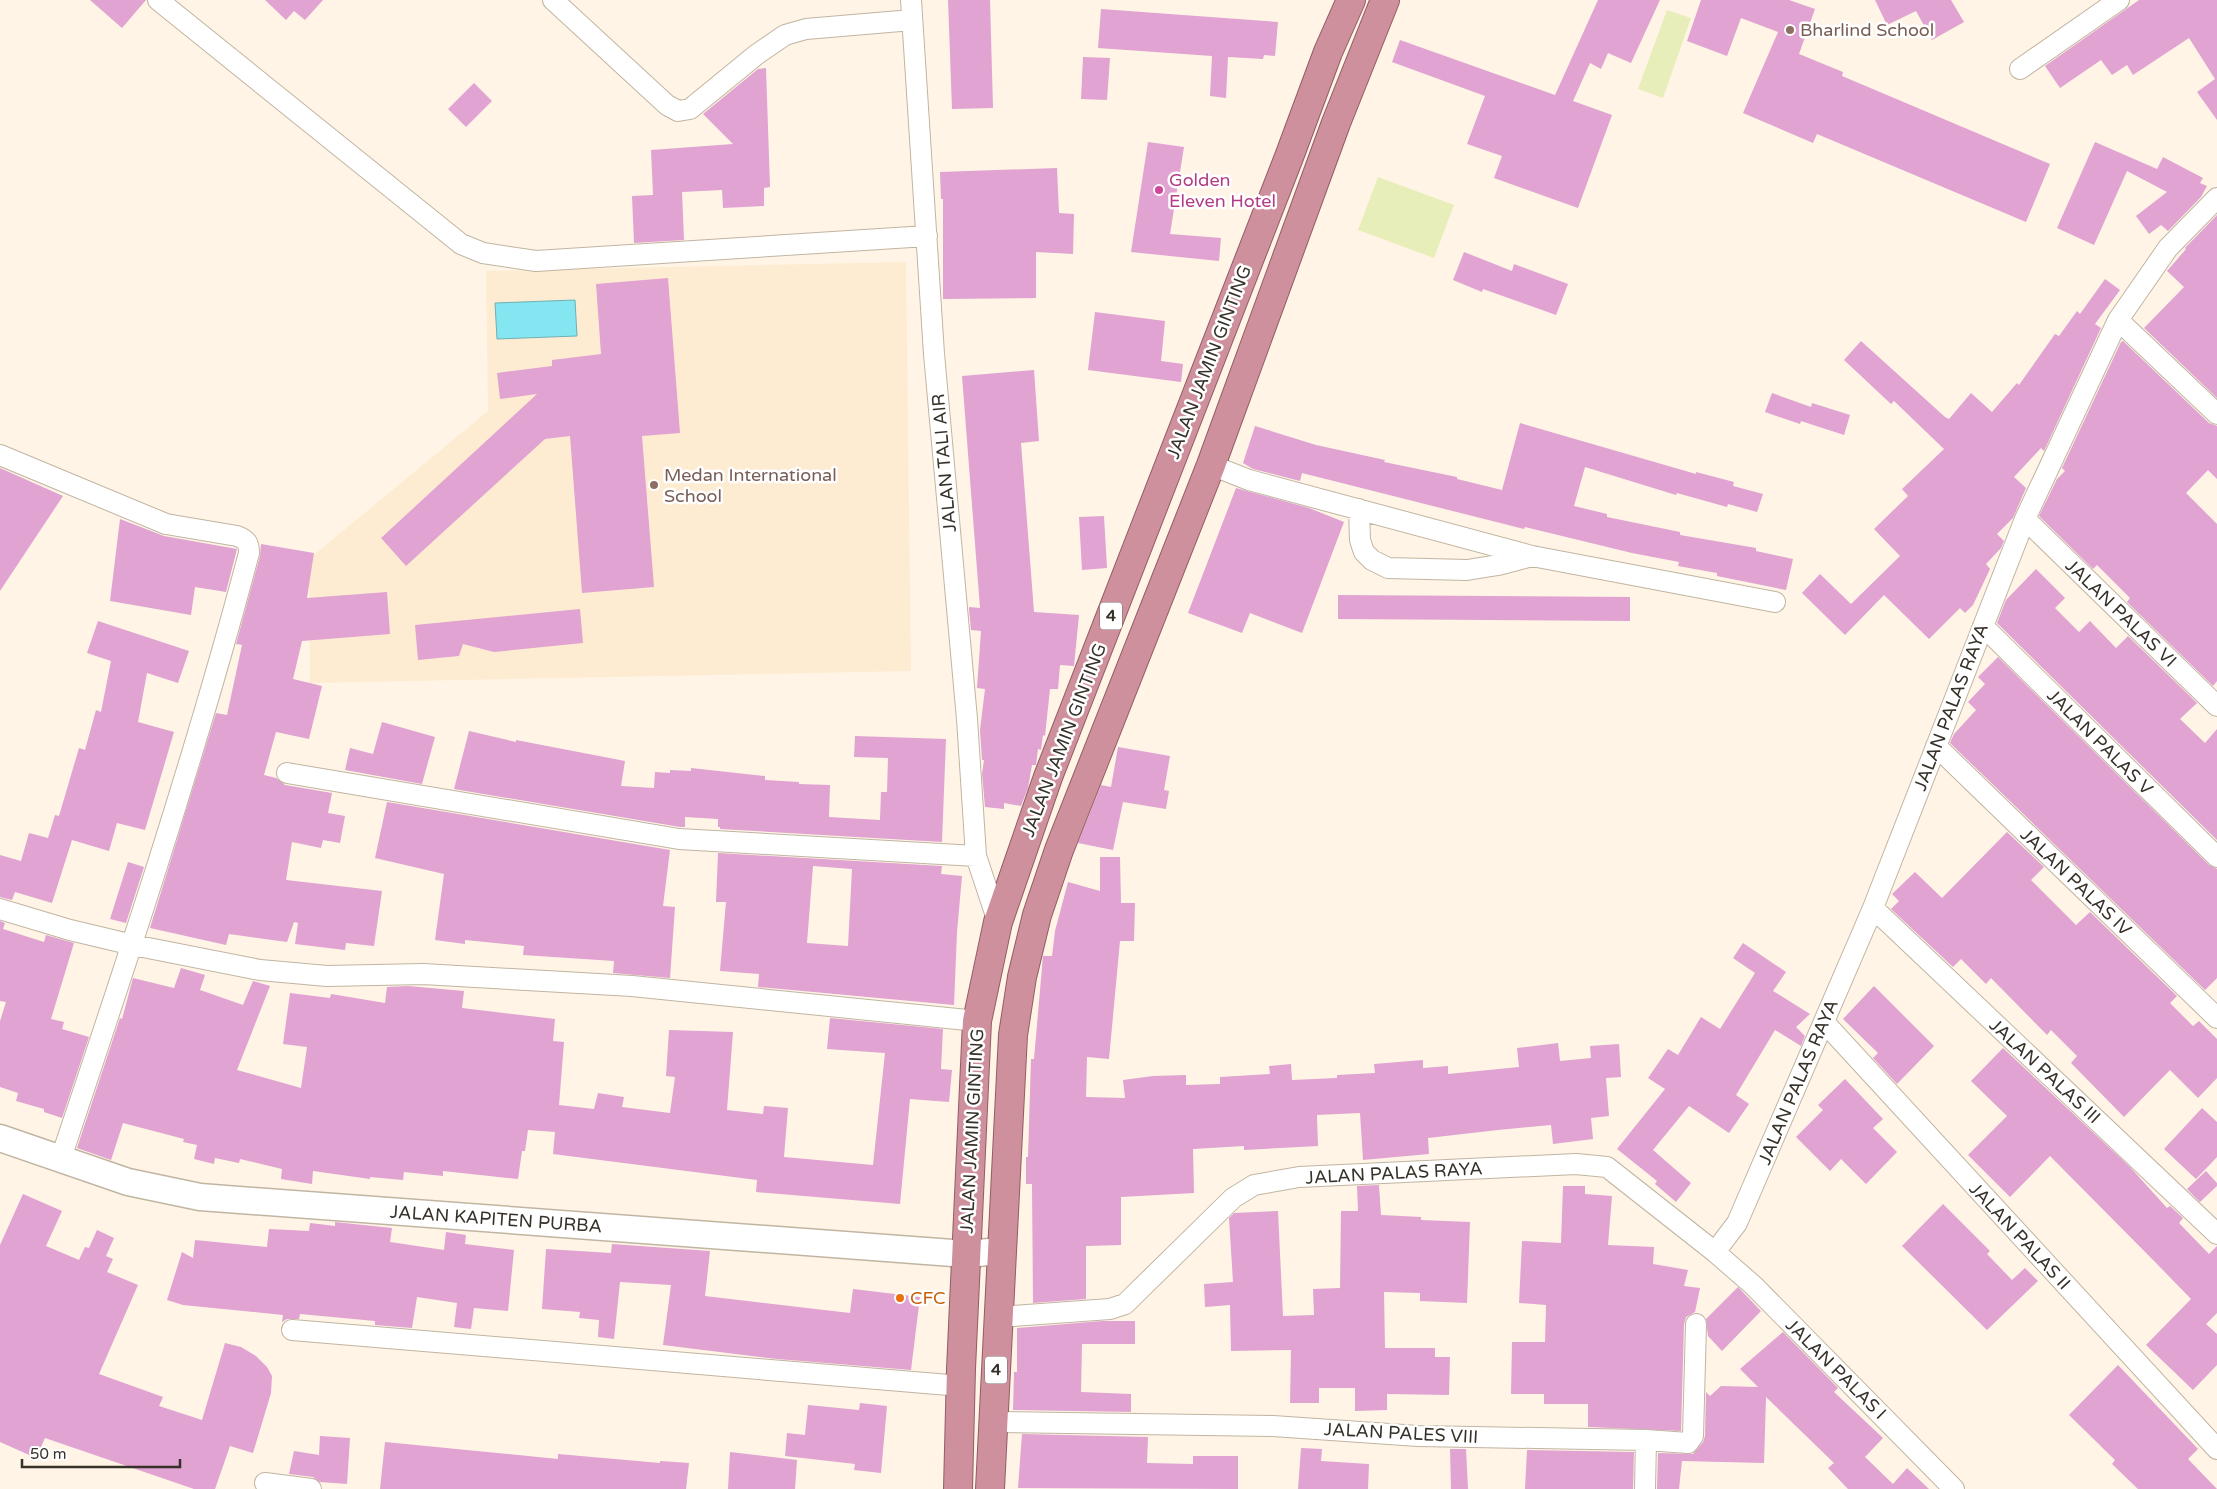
<svg xmlns="http://www.w3.org/2000/svg" width="2217" height="1489" viewBox="0 0 2217 1489" font-family="'Varela Round',sans-serif">
  <style>
    .built { fill: #feecd2 }
    .green { fill: #e7eeb9 }
    .water { fill: #83e6f1; stroke: #6cb0b5 }
    .building { fill: #e0a3d2; fill-rule: evenodd }
    .lines { fill: none; stroke-linecap: round; stroke-linejoin: round }
    .minor-casing { stroke: #c1b5a2; stroke-width: 22 }
    .tertiary-casing { stroke: #c1b5a2; stroke-width: 29 }
    .trunk-casing { stroke: #925d65; stroke-width: 30 }
    .minor { stroke: #fff; stroke-width: 20 }
    .tertiary { stroke: #fff; stroke-width: 26 }
    .trunk { stroke: #cf909e; stroke-width: 28 }
    .education-dot { fill: #8d6e63; stroke: #fff; stroke-width: 2 }
    .hotel-dot { fill: #d1479c; stroke: #fff; stroke-width: 2 }
    .food-dot { fill: #e8710a; stroke: #fff; stroke-width: 2 }
    .labels { text-anchor: middle; dominant-baseline: central; stroke-width: 5; stroke-linejoin: round; paint-order: stroke }
    .shield { fill: #fff; stroke: #726f69; stroke-width: 1 }
    .shield-label { font-size: 16px; font-weight: bold; fill: #363129 }
    .education-label { font-size: 18px; fill: #785e54; stroke: #fff; text-anchor: start }
    .hotel-label { font-size: 18px; fill: #b23c85; stroke: #fff; text-anchor: start }
    .street-label { font-size: 18px; fill: #363129; stroke: #fff }
    .food-label { font-size: 18px; fill: #c56008; stroke: #fff; text-anchor: start }
  </style>
  <rect width="100%" height="100%" fill="#fff4e5"/>
  <path class="built" d="M906,262L911,671L310,683L309,559L488,411L486,271Z"/>
  <path class="green" d="M1667,10L1691,18L1663,98L1638,89Z
    M1378,177L1454,205L1434,258L1358,230Z"/>
  <path class="water" d="M575,300L577,336L497,339L495,303Z"/>
  <path class="building" d="M90,0H146L122,28Z
    M265,0H323L305,20L294,11L286,20Z
    M948,0H990L993,108L952,109Z
    M1598,0H1660L1631,63L1608,53L1601,69L1590,63L1573,101L1612,115L1578,208L1494,178L1502,156L1467,144L1485,96L1392,62L1400,40L1555,95Z
    M1701,0H1789L1815,9L1799,54L1843,72L1842,76L2050,164L2026,222L1817,134L1813,143L1743,113L1778,32L1741,18L1727,56L1687,41Z
    M1875,0H1951L1964,22L1932,40L1916,11L1887,25Z
    M2139,0H2217V120L2197,92L2215,79L2189,38L2133,75L2127,65L2112,75L2101,60L2060,88L2045,66Z
    M1101,9L1278,22L1275,56L1264,55L1263,59L1228,57L1226,98L1210,96L1212,56L1098,48Z
    M1083,57L1110,58L1107,100L1081,99Z
    M766,68L770,187L764,188V206L723,208L722,190L682,192L684,240L634,243L632,196L653,195L651,150L733,144L703,114L758,69Z
    M474,83L492,101L466,127L448,109Z
    M1148,142L1184,147L1170,234L1221,238L1219,261L1131,252Z
    M2095,142L2157,169L2163,157L2203,178L2200,183L2207,186L2201,197L2168,231L2161,225L2149,234L2136,216L2167,192L2127,171L2094,245L2057,228Z
    M1057,168L1059,213L1074,214L1073,254L1036,252V298L943,299V199H941L940,172Z
    M2217,215V398L2144,328L2184,287L2167,271L2186,249L2185,248Z
    M1464,252L1512,271L1514,264L1568,284L1556,315L1483,289L1482,292L1453,280Z
    M668,278L680,433L642,436L654,587L582,593L570,436L545,439L406,566L381,538L537,394L500,399L497,373L552,366V360L601,354L596,284Z
    M2105,279L2120,290L2095,324L2101,328L2044,451L2041,448L2014,477L2026,488L2013,518L1997,534L2004,541L2001,548L1986,564L1990,569L1973,605L1965,613L1960,608L1929,639L1884,595L1845,635L1802,593L1820,574L1851,604L1900,556L1874,529L1908,496L1902,489L1944,449L1894,401L1891,404L1844,360L1861,341L1945,417L1949,419L1971,393L1992,412L2017,383L2019,385L2055,334L2059,336L2077,311L2080,314Z
    M1095,312L1165,321L1161,361L1183,364L1181,382L1088,370Z
    M2123,341L2209,423L2217,426V479L2208,470L2186,493L2217,524V681L2213,686L2127,602L2130,598L2097,565L2093,569L2039,516L2057,479L2065,471L2062,468L2121,342Z
    M1034,370L1039,441L1021,443L1034,612L1079,615L1074,666L1060,665L1058,689H1050L1045,736L1043,735L1041,750L1038,749L1036,765H1032L1028,788L1021,806L1004,803V809L985,807L982,774L984,760H982L980,730L985,689L977,688L981,631L971,630L969,609V607L980,608L962,376Z
    M1772,393L1811,407L1812,403L1850,415L1844,435L1801,421L1800,424L1765,412Z
    M1520,423L1696,474V472L1734,482L1733,486L1763,494L1757,512L1728,504L1727,507L1677,493L1676,495L1585,467L1574,506L1607,514V517L1680,532V535L1756,548V551L1793,559L1786,590L1717,576V573L1678,566L1679,562L1632,553L1525,527L1524,529L1302,473L1300,481L1253,469L1243,463L1255,426L1316,445L1385,460L1384,462L1457,477V479L1502,490Z
    M0,468L63,496L0,591Z
    M1236,488L1309,508L1344,522L1302,633L1250,613L1242,633L1188,613Z
    M1104,516L1107,568L1082,570L1079,517Z
    M120,519L164,536L237,549L226,592L195,587L191,615L110,601Z
    M261,544L314,553L307,598L387,592L390,634L302,641L293,679L322,686L309,739L276,732L264,775L276,778L285,785L332,793L328,813L345,816L340,843L323,840L321,848L292,842L286,880L382,891L374,946L346,943L345,950L295,944L298,923L294,922L287,942L229,934L226,945L150,928L216,713L227,715L242,645L236,644L260,556Z
    M2036,569L2065,598L2055,608L2079,632L2090,621L2116,648L2128,636L2197,703L2180,719L2205,743L2217,729V840L1997,623L2006,600Z
    M1338,595L1630,597V621L1338,619Z
    M580,609L583,643L494,652L463,644L459,656L418,660L415,625Z
    M98,621L189,651L178,683L147,673L138,722L174,732L145,830L117,823L109,851L72,840L52,903L15,892L12,900L0,897V855L21,861L29,833L48,838L55,815L59,816L79,748L85,750L96,710L101,712L111,661L87,653Z
    M1998,657L2209,865L2217,869V978L2205,990L1950,743L1954,734L1976,710L1968,702L1985,684L1978,677Z
    M382,722L435,737L422,784L345,770L350,748L373,754Z
    M469,731L516,742V740L625,761L621,786L654,788L655,772L670,773V770L691,771V768L765,776V780L799,782V784L830,785L829,817L880,820L881,792H887L888,758L854,757L855,736L946,739L942,842L720,829V827H718V819L685,817V827H680L454,789Z
    M1118,747L1170,756L1164,790L1169,791L1166,809L1123,802L1113,850L1078,843L1101,785L1111,787Z
    M387,802L670,850L663,906L675,907L670,978L613,973L614,961L523,955L524,946L465,940V944L435,940L444,874L375,858Z
    M2007,832L2044,867L2031,880L2076,925L2090,912L2177,996L2170,1003L2193,1026L2199,1021L2217,1039V1078L2198,1098L2170,1070L2124,1117L2071,1063L2077,1056L2051,1030L2047,1035L1991,978L1986,984L1961,959L1953,967L1891,909L1899,901L1892,894L1915,872L1942,898Z
    M718,853L942,866L941,874L962,876L957,932L954,1005L758,987L759,974L720,971L726,902H716ZM813,866L852,869L848,946L807,943Z
    M1100,857H1120L1121,903H1135L1134,941H1120L1109,1059L1087,1057L1086,1097L1125,1098L1123,1080L1153,1076L1186,1075V1085L1220,1084V1077L1270,1074L1269,1066L1291,1064L1292,1080L1337,1078V1075L1375,1073L1374,1064L1423,1060V1068L1448,1066V1074L1519,1067L1517,1048L1558,1043L1560,1061L1591,1058L1590,1046L1619,1044L1621,1077L1606,1078L1609,1116L1591,1118L1593,1139L1553,1144L1551,1125L1498,1130L1428,1138L1429,1154L1363,1160L1360,1113L1317,1115L1318,1146L1244,1150V1146L1193,1149L1194,1193L1121,1197V1245L1086,1246V1299L1033,1303L1032,1184H1026V1157H1028L1031,1059H1034L1043,956H1052L1055,931L1068,882L1100,891Z
    M128,862L144,867L126,923L110,919Z
    M0,921L5,923L3,929L44,942L46,935L74,943L51,1019L64,1022L62,1029L89,1037L62,1118L44,1112V1109L16,1101L18,1093L0,1087V1021L6,1002L0,1001Z
    M1743,943L1786,972L1773,991L1810,1014L1796,1027L1805,1036L1801,1046L1775,1030L1736,1095L1749,1104L1729,1133L1689,1106L1653,1150L1691,1183L1676,1202L1655,1184L1657,1181L1617,1149L1665,1089L1648,1078L1668,1049L1678,1055L1701,1017L1720,1029L1755,973L1733,958Z
    M181,968L205,975L200,990L243,1005L253,981L270,986L237,1070L301,1088L307,1047L283,1044L290,993L330,998L331,994L385,1003L387,987L408,986L464,991L462,1008L555,1019L553,1041L564,1042L559,1105L594,1109L598,1093L624,1097L622,1107L670,1113L675,1077L666,1076L669,1030L733,1032L727,1110L763,1114L764,1106L788,1108L784,1157L873,1165L885,1053L827,1049L830,1018L943,1029L941,1069L952,1070L949,1102L910,1099L900,1204L756,1192L757,1180L553,1154L555,1132L528,1130L525,1151H522L518,1179L443,1171V1176L404,1172L403,1180L370,1177V1179L313,1171L312,1184L281,1179L282,1169L240,1159L239,1163L215,1158L214,1164L194,1159L197,1145L183,1142L184,1139L123,1123L111,1160L77,1148L120,1018L122,1019L133,978L174,988Z
    M1874,986L1934,1046L1897,1084L1873,1058L1878,1053L1843,1019Z
    M2003,1048L2130,1167L2167,1208L2170,1206L2183,1218L2179,1223L2209,1254L2217,1246V1313L2206,1324L2217,1334V1365L2193,1390L2146,1345L2191,1299L2157,1264L2050,1156L2010,1197L1968,1155L2007,1116L1971,1081Z
    M1845,1079L1883,1119L1873,1128L1897,1152L1866,1184L1841,1159L1830,1171L1796,1137L1823,1110L1818,1105Z
    M2202,1108L2217,1122V1157L2196,1179L2164,1149Z
    M2206,1171L2217,1183V1186L2200,1202L2187,1189Z
    M1379,1185L1381,1215L1421,1217V1220L1470,1222L1467,1303L1420,1301V1293L1384,1292L1385,1348H1435V1357H1450L1449,1395L1387,1394V1410L1355,1411V1388H1319V1403H1290L1291,1350L1231,1351L1230,1305L1205,1307L1204,1284L1233,1282L1229,1218L1234,1213L1278,1211L1283,1316L1314,1315L1313,1289L1340,1288L1341,1211H1358L1357,1186Z
    M1563,1186H1585V1194L1612,1196L1608,1245L1654,1247L1653,1264L1688,1270L1684,1286L1700,1288L1695,1312L1686,1317L1684,1324L1681,1431L1588,1427V1404H1544V1394H1511L1512,1342H1545L1546,1305L1519,1303L1522,1241L1561,1243Z
    M23,1194L62,1211L46,1246L79,1260L85,1247L89,1248L97,1230L114,1238L106,1256L113,1259L107,1272L138,1285L99,1374L163,1397L159,1406L202,1420L225,1343L241,1347L256,1356L267,1367L272,1376L271,1393L253,1453L230,1446L215,1489H194L45,1438L36,1458L0,1442V1245Z
    M1943,1204L1990,1251L1987,1254L2012,1280L2025,1268L2038,1281L1987,1330L1902,1246Z
    M335,1222L392,1228L390,1242L444,1250L446,1232L466,1235L465,1244L514,1250L508,1311L474,1308L471,1329L454,1327L457,1303L417,1297L412,1328L375,1325V1321L300,1314L299,1319H287L282,1322L283,1315L183,1305L167,1300L182,1252L193,1258L195,1240L267,1247L269,1229L309,1231L310,1223L335,1226Z
    M612,1244L710,1251L705,1296L850,1313L853,1289L920,1297L911,1370L777,1359L663,1345L671,1285L620,1282L614,1339L598,1337L599,1320L579,1318L580,1312L542,1309L546,1249L611,1253Z
    M1738,1287L1761,1311L1722,1351L1708,1336L1706,1319Z
    M1102,1321H1135V1344H1082L1081,1392L1131,1394V1412L1013,1410L1014,1372H1017V1328Z
    M1783,1332L1838,1388L1834,1392L1883,1438L1865,1457L1893,1484L1907,1468L1929,1489H1848L1828,1468L1834,1463L1766,1397L1764,1463L1682,1461L1679,1489H1657L1658,1453L1693,1454L1703,1442L1705,1436L1706,1392L1710,1396L1721,1386L1758,1387L1740,1369Z
    M2118,1365L2198,1449L2188,1459L2217,1489H2138L2112,1464L2115,1460L2069,1415Z
    M860,1403L887,1406L881,1473L854,1470L855,1464L785,1456L787,1433L805,1435L808,1405L859,1410Z
    M1022,1434L1148,1437L1147,1463L1193,1464V1456H1238V1489L1018,1488Z
    M320,1436L350,1438L347,1484L320,1482L313,1477L289,1474L294,1451L319,1455Z
    M385,1442L558,1459V1454L660,1463V1461L689,1463L686,1489H380Z
    M1301,1448L1322,1449L1321,1461L1369,1464L1368,1489H1298Z
    M1450,1449H1466L1468,1489H1451Z
    M1527,1450L1634,1452L1633,1489H1525Z
    M730,1452L797,1460L795,1489H728Z"/>
  <g class="lines">
    <g class="minor-casing">
      <path id="minor" d="M158,0L461,244L483,253L536,261L927,236
        M553,0L667,105L678,111L690,109L756,55L785,35L806,29L912,20
        M911,0L934,354L967,719L976,856L998,922
        M2020,69L2119,0
        M2118,320L2217,414
        M0,455L166,524L237,536C247,540 249,543 249,553C195,757 128,958 61,1158
        M1211,465L1249,480L1532,556L1775,602
        M1359,509L1360,540L1364,552L1372,560L1388,568L1467,570L1498,565L1532,556
        M2025,519L2217,706
        M1983,626L2217,857
        M1936,746L2217,1018
        M287,773L679,839L976,856
        M1873,908L2217,1234
        M0,909L70,930L133,945L260,970L327,976L423,974L632,986L977,1021
        M1824,1022L2217,1449
        M1715,1252L1754,1286L1954,1489
        M999,1317L1110,1309L1125,1304L1233,1198L1254,1185L1299,1177L1576,1164L1607,1167L1715,1252L1737,1223L1873,908L2025,519L2118,320L2168,248L2217,198
        M292,1330L961,1386
        M994,1422L1273,1426L1418,1436L1646,1440L1688,1443L1693,1436L1696,1324
        M265,1483L311,1489
        M1645,1489L1646,1440"/>
    </g>
    <g class="tertiary-casing">
      <path id="tertiary" d="M0,1138L128,1182L200,1197L966,1254L1001,1251"/>
    </g>
    <g class="trunk-casing">
      <path id="trunk" d="M958,1489L961,1369L977,1021L998,922L1048,777L1289,157L1328,52L1351,0
        M990,1489L1013,1035L1022,977L1037,915L1059,850L1211,465L1336,123L1385,0"/>
    </g>
    <use href="#minor" class="minor"/>
    <use href="#tertiary" class="tertiary"/>
    <use href="#trunk" class="trunk"/>
  </g>
  <g class="education-dot">
    <circle cx="1790" cy="30" r="5"/>
    <circle cx="654" cy="485" r="5"/>
  </g>
  <circle class="hotel-dot" cx="1159" cy="190" r="5"/>
  <circle class="food-dot" cx="900" cy="1298" r="5"/>
  <g class="labels">
    <g class="shield">
      <rect x="1100" y="602.5" width="22" height="27" rx="4"/>
      <rect x="985" y="1356.5" width="22" height="27" rx="4"/>
    </g>
    <g class="shield-label">
      <text x="1111" y="616">4</text>
      <text x="996" y="1370">4</text>
    </g>
    <g class="education-label">
      <text x="1800" y="30">Bharlind School</text>
      <text x="664" y="475">Medan International<tspan x="664" dy="21">School</tspan></text>
    </g>
    <g class="hotel-label">
      <text x="1169" y="180">Golden<tspan x="1169" dy="21">Eleven Hotel</tspan></text>
    </g>
    <g class="street-label">
      <text transform="translate(1209 362) rotate(-69)">JALAN JAMIN GINTING</text>
      <text transform="translate(944 463) rotate(-95)">JALAN TALI AIR</text>
      <text transform="translate(2121 613) rotate(44)">JALAN PALAS VI</text>
      <text transform="translate(1951 707) rotate(-69)">JALAN PALAS RAYA</text>
      <text transform="translate(1064 740) rotate(-69)">JALAN JAMIN GINTING</text>
      <text transform="translate(2100 742) rotate(45)">JALAN PALAS V</text>
      <text transform="translate(2076 882) rotate(44)">JALAN PALAS IV</text>
      <text transform="translate(2045 1071) rotate(43)">JALAN PALAS III</text>
      <text transform="translate(1798 1082) rotate(-67)">JALAN PALAS RAYA</text>
      <text transform="translate(972 1131) rotate(-87)">JALAN JAMIN GINTING</text>
      <text transform="translate(1394 1173) rotate(-3)">JALAN PALAS RAYA</text>
      <text transform="translate(496 1219) rotate(4)">JALAN KAPITEN PURBA</text>
      <text transform="translate(2020 1236) rotate(47)">JALAN PALAS II</text>
      <text transform="translate(1836 1369) rotate(45)">JALAN PALAS I</text>
      <text transform="translate(1401 1433) rotate(3)">JALAN PALES VIII</text>
    </g>
    <g class="food-label">
      <text x="910" y="1298">CFC</text>
    </g>
  </g>
  <path d="M22 1459v8h158v-8" fill="none" stroke="#363129" stroke-width="2.5"/>
  <text x="30" y="1459" font-size="15" fill="#363129" stroke="#ffffff" stroke-width="4" paint-order="stroke">50 m</text>
</svg>
